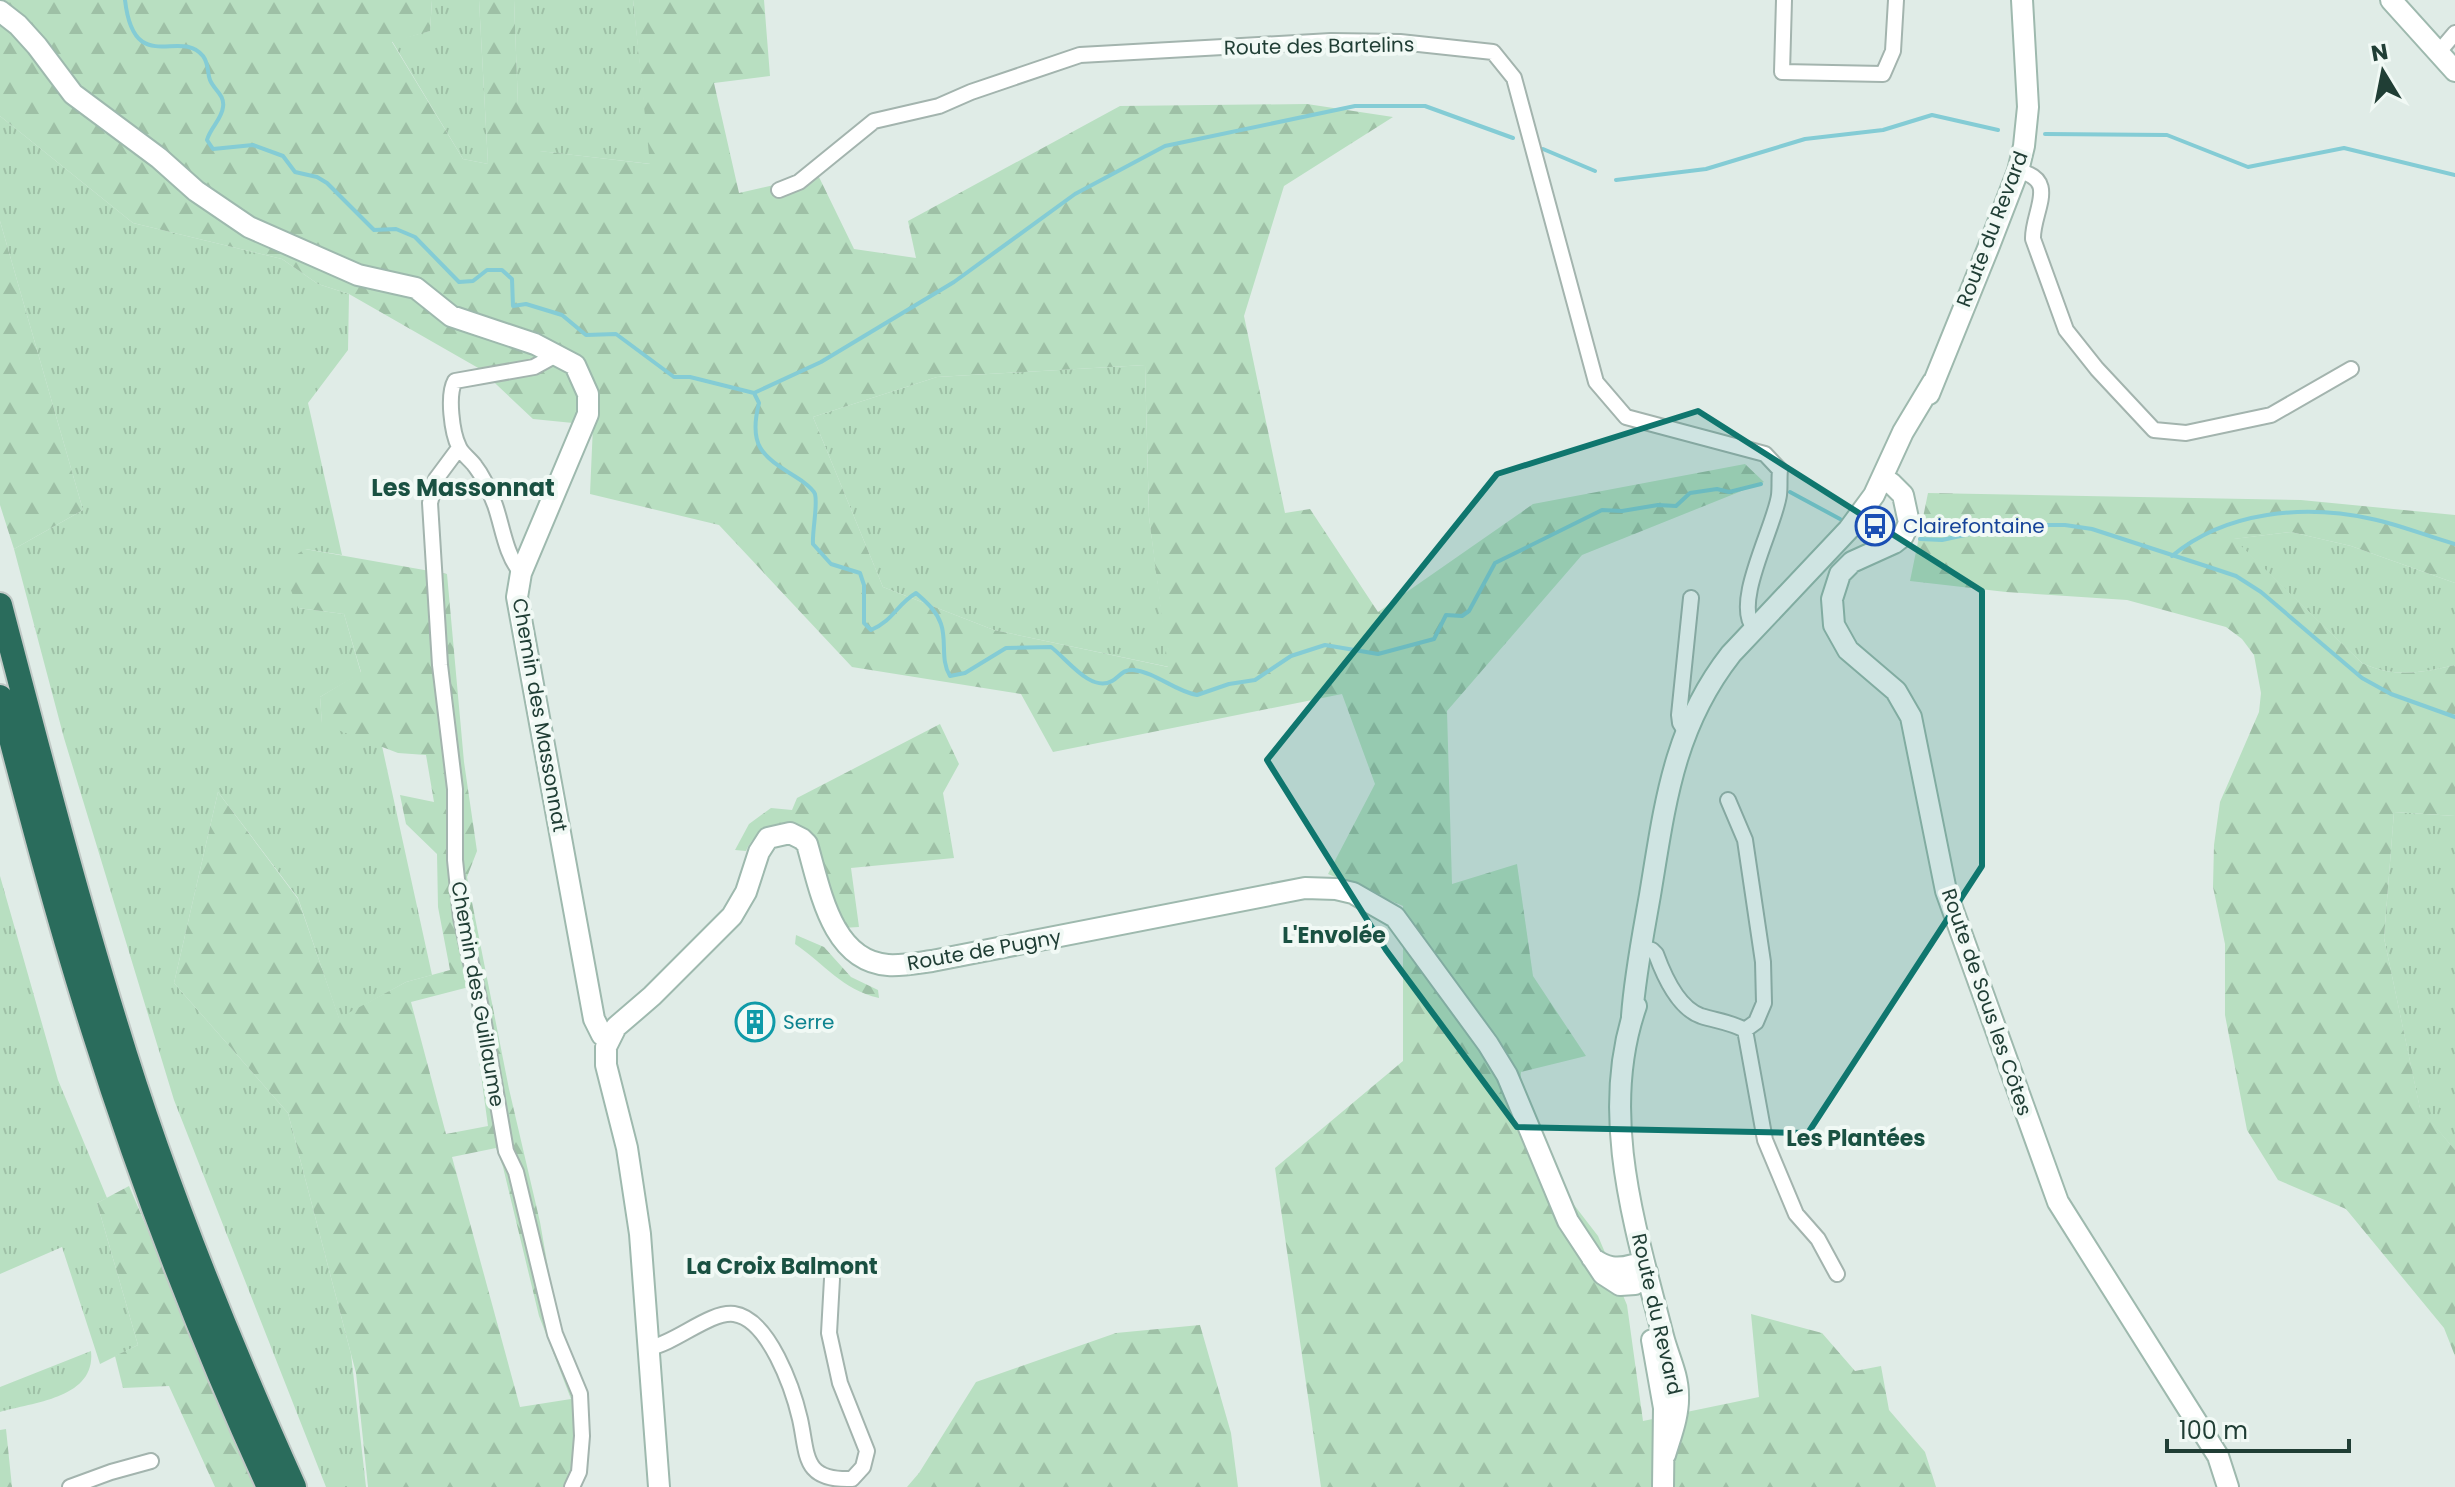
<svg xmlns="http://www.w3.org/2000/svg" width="2455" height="1487" viewBox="0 0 2455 1487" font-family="Poppins,sans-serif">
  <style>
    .grass { fill: url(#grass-tufts) }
    .forest { fill: url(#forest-firs); fill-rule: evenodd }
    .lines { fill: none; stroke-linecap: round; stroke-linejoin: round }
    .stream { stroke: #84ccd5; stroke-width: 4 }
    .street-casing { stroke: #a3b4ae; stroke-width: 18 }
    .secondary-casing { stroke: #9eb9ae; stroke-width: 24 }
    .highway-casing { stroke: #c1c9c6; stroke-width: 28 }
    .street { stroke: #fff; stroke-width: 14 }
    .secondary { stroke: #fff; stroke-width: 20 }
    .highway { stroke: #2a6c5c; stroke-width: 24 }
    .marked { fill: #0f766e; fill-opacity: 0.2; stroke: #0f766e; stroke-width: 6; stroke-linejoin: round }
    .labels { text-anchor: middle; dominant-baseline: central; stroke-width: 8; stroke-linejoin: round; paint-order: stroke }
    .street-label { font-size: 20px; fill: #203e35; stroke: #f1f9f5 }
    .transit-label { font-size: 20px; fill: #164399; stroke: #f1f9f5; text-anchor: start }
    .culture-label { font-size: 20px; fill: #0d838f; stroke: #f1f9f5; text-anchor: start }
    .neighbourhood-label { font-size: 22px; font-weight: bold; fill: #1a5142; stroke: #f1f9f5 }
    .quarter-label { font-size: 24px; font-weight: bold; fill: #1a5142; stroke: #f1f9f5 }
  </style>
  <defs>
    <pattern id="grass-tufts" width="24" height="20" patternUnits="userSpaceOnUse" patternTransform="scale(2)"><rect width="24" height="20" fill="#b8dfc1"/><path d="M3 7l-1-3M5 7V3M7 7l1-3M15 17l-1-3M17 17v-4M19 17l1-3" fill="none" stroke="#9ec0a6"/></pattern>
    <pattern id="forest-firs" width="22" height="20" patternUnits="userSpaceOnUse" patternTransform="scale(2)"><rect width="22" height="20" fill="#b8dfc1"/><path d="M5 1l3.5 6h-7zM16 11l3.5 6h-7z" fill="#9ec0a6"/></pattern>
  </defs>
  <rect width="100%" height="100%" fill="#e0ece7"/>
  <path class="grass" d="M432,0H479L488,164L463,159L392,41L430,31Z
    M514,0H633L651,164L539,151L518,106Z
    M0,116L133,223L282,259L318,284L349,294L348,350L308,403L342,555L305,549L298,608L344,614L361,673L320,697L322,723L382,746L432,975L406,982L339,1019L298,898L218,792L174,983L288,1113L351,1354L366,1487H326L174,1100L64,738L14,549L83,510L0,221Z
    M1145,365L1149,517L1169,667L994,630L883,587L813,417L937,377Z
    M2291,532L2351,546L2455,583V665C2422,673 2394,678 2362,663L2233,539Z
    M2394,812L2455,816V1150L2420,1109L2384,938Z
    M0,876L58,1080L107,1198L97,1203L138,1345L100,1364L62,1247L0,1274Z
    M91,1351C96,1398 35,1402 0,1412V1387Z"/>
  <path class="forest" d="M0,0H432L430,31L392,42L463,159L488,164L479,0H514L518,105L550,114L540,151L650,164L633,0H764L770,76L714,83L739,193L818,175L854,249L916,258L908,221L1120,106L1307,104L1393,117L1284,186L1244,316L1285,513L1310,509L1378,612L1533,504L1745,464L1764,482L1582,555L1447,711L1452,884L1517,864L1533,976L1586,1056L1521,1072L1519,1104L1544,1166L1598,1236L1627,1305L1643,1421L1759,1397L1751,1314L1822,1333L1855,1371L1881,1366L1889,1410L1925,1452L1936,1487H1321L1275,1168L1403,1061V906L1328,874L1375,784L1342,694L1053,752L1021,694L852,667L719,525L590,494L593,425L533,419L480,369L349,294L318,284L282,259L133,223L0,116ZM1145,365L1149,517L1168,667L994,630L883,587L813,417L937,377Z
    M0,221L83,510L14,549L0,505Z
    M1928,493L2301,500L2455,515V583L2351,546L2291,532L2234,539L2362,663C2394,678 2422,673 2455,665V816L2394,812L2384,938L2420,1108L2455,1150V1356L2444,1328L2346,1209L2278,1180L2247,1130L2225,1015V944L2213,887L2214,845L2220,802L2259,712L2261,693L2254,655L2242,639L2226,627L2127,600L2006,592L1910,581Z
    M305,549L447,574L464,762L477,851L467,877L509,1089L540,1222L558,1325L589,1423L582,1487H368L356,1373L288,1113L174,983L218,792L298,899L339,1018L406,982L450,970L438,907L437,854L406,824L400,795L434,802L426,755L398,753L322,724L320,697L361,672L344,614L298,608L281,565ZM469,987L488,1126L446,1134L411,1002ZM496,1148L503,1167L539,1316L571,1399L520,1407L452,1157Z
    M940,724L959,764L943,793L954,858L851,868L859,927L842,928L819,865L810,831C782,825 759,823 746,851L735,850L749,824L771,808L792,810L797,798Z
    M796,935L824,947L851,977L878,990L879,998C841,989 826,965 795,944Z
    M129,1186L257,1487H215L169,1386L123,1388L115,1356L138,1345L97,1203Z
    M1200,1325L1231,1433L1238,1487H907L919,1473L976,1382L1116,1333Z
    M6,1429L12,1487H0V1430Z"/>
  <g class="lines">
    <path class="stream" d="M125,0C134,78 180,27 203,56C209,64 207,72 210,80C214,90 225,95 223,107C222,119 210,128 207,140L213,149L253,145L283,156L295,172L317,177L327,183L374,230L396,229L415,237L459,282L473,281L487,270H502L512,279L513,306L526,304L562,315L586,335L616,334L674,377H690L754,393L759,403C747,450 765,457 802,481C806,484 813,489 815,494C818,505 812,531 813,544L831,564L860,573L864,585V623L871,630C894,620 896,605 916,593C926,602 936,610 941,624C947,641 940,660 950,676L965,673L1006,648L1051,647C1067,659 1091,693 1112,681C1119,677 1123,669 1133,670C1156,672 1174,691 1197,695L1229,684L1255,680L1291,656L1325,645L1378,654L1434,639L1446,615L1462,616L1469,611L1495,563L1602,510L1622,511L1658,505L1676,506L1690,493L1717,489L1729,492L1761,484
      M2045,134L2167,135L2248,167L2344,148L2455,175
      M1543,149L1595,171
      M1616,180L1706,169L1805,139L1883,130L1932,115L1998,130
      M754,393L821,362L954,282L1075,194L1165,146L1355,106H1425L1513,138
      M1790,492L1840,519
      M1920,539L1942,540L2011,525H2065L2092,529L2209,567L2236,576L2261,592L2362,678L2391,694L2455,717
      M2172,556C2226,511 2305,504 2372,519C2400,525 2427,536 2455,544"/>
    <g class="street-casing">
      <path id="street" d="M1784,0L1782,72L1883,74L1893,51L1896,0
        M2438,53L2455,33
        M2018,171C2060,179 2032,212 2033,239L2066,330L2097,369L2154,430L2186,433L2271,415L2351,369
        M779,190L799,182L874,121L939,106L971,92L1080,55L1331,41L1400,42L1493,52L1514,78L1596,382L1626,417L1765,454L1780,470C1779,478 1780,487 1779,495C1775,526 1732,603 1754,628
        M459,448L436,479L430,503L440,665L455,789V860L461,918L482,1012L506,1151L516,1172L555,1334L580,1394L582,1436L579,1472L572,1487
        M521,573C505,553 503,528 495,505C490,492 483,476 475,466C471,460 462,454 459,447C452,433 447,395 455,381L534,367L554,356
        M1685,731L1680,723L1679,715L1691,598
        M1728,800L1745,840L1763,962L1764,1003L1756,1022L1745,1030
        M1642,947L1652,950L1656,954C1664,976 1678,1008 1701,1016C1717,1021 1730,1022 1745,1030L1765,1140L1796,1214L1818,1239L1837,1274
        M649,1348C676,1343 710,1311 734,1314C769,1319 793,1389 800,1419C808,1455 802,1481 852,1479L863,1467L867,1451L840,1383L829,1333L832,1279
        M70,1487L111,1472L151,1461"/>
    </g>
    <g class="secondary-casing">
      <path id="secondary" d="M2391,0L2455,71
        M0,11L18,25L37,46L73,94L159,158L196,191L249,227L358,275L416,288L451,316L535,344L575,365L588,394V414L521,573L517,597L594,1019L602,1035L608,1039
        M1929,394L1989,246L2018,171L2024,146L2028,107L2022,0
        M1881,481L1891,483L1903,495L1909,523L1903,536L1894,543L1852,562L1840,574L1832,599L1834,625L1848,650L1896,691L1911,717L1946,891L2058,1202L2218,1456L2228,1487
        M1636,1006C1598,1115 1636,1229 1663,1336C1668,1356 1678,1374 1678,1395C1679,1415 1671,1435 1665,1455
        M1632,1016C1635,975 1643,935 1650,895C1665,805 1673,728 1731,654L1849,529L1874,495L1903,432L1933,382
        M1592,1258C1606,1268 1616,1270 1633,1265L1647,1272
        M1652,1340L1664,1408L1663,1487
        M659,1487L640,1234L627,1148L606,1065V1047L616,1027L652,996L732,916L746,892L759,852L768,838L790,833L802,839L807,844C820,888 831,961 888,965C902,966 917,963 932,961L1305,888L1336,889L1353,893L1395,917L1488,1044L1507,1075L1568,1221L1603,1274L1620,1285L1635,1284L1644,1278L1647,1272"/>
    </g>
    <g class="highway-casing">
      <path id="highway" d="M0,605C37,746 73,886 116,1025C164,1183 226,1336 294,1487
        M0,697C29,808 58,919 93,1029C142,1185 201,1338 269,1487"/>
    </g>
    <use href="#street" class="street"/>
    <use href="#secondary" class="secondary"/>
    <use href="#highway" class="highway"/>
  </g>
  <path class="marked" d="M1698,411L1982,591V866L1808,1133L1517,1127L1386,950L1267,760L1497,474Z"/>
  <defs>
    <g id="bus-ring" transform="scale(2)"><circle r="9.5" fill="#f1f9f5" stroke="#1a4fb4" stroke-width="1.5"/><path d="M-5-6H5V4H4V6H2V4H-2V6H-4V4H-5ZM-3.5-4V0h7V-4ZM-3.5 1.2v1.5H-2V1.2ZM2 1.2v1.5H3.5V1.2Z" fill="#1a4fb4"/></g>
    <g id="building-ring" transform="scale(2)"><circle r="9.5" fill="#f1f9f5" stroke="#0f9aa8" stroke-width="1.5"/><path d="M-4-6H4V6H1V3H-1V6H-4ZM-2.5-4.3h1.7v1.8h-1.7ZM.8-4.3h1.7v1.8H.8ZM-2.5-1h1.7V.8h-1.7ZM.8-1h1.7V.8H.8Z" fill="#0f9aa8"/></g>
  </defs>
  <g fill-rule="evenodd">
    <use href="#bus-ring" x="1875" y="526"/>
    <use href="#building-ring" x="755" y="1022"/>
  </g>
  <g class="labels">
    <g class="street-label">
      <text transform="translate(1319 46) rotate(-1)">Route des Bartelins</text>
      <text transform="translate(1992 229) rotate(-69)">Route du Revard</text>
      <text transform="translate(540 715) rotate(80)">Chemin des Massonnat</text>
      <text transform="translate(984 950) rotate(-10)">Route de Pugny</text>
      <text transform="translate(478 994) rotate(80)">Chemin des Guillaume</text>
      <text transform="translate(1987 1002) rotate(71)">Route de Sous les Côtes</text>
      <text transform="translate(1657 1314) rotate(77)">Route du Revard</text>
    </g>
    <g class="transit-label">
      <text x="1903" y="526">Clairefontaine</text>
    </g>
    <g class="culture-label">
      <text x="783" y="1022">Serre</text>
    </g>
    <g class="neighbourhood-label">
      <text x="1334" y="935">L'Envolée</text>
      <text x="1856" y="1138">Les Plantées</text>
      <text x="782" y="1266">La Croix Balmont</text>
    </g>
    <g class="quarter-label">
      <text x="463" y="487">Les Massonnat</text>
    </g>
  </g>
  <g transform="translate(2383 72) rotate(350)" stroke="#f1f9f5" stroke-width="6" paint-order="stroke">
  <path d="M0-6L14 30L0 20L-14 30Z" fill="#203e35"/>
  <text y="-12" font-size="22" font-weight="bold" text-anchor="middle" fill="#203e35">N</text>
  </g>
  <path d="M2167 1439v12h182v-12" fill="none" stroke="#203e35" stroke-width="4"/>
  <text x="2179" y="1439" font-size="24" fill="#203e35" stroke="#f1f9f5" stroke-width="6" paint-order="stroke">100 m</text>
</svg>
